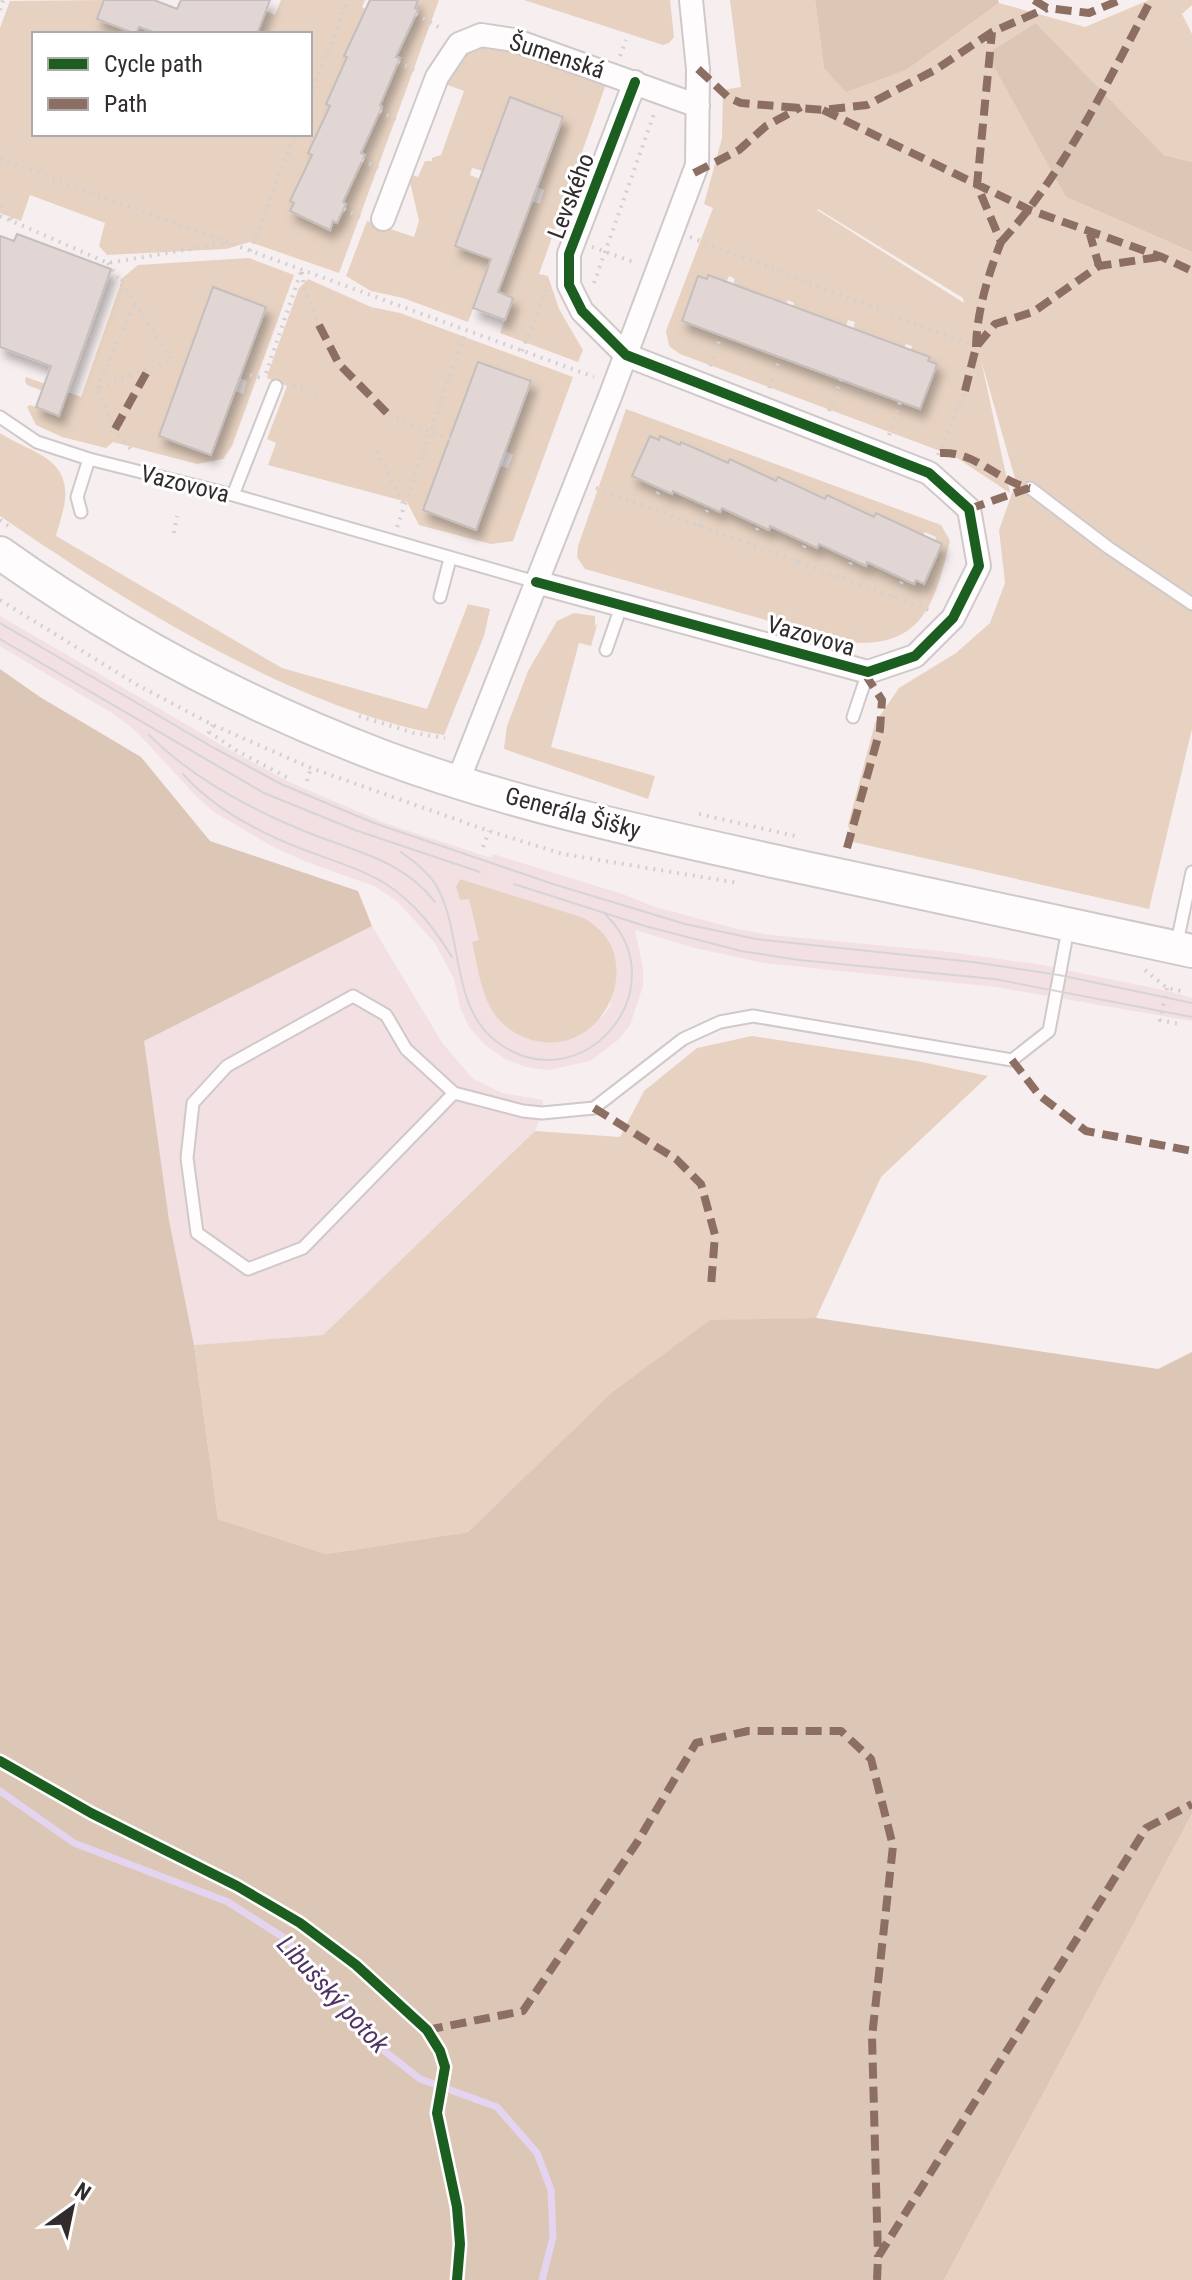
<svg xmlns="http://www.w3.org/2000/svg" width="1192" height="2280" viewBox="0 0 1192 2280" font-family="'Roboto Condensed',sans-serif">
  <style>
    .built { fill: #f2e0e2; fill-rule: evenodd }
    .green { fill: #e7d2c1; fill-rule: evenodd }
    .forest { fill: #dcc7b6 }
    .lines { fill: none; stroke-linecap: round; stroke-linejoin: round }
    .stream { stroke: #e5d4f0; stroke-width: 7 }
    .building { fill: #e1d6d3; stroke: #c4bebd; stroke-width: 2; filter: url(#shadow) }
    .lane-casing { stroke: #d0c9ca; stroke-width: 15 }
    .street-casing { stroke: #d0c9ca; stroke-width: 26 }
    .secondary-casing { stroke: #d0c9ca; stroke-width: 36 }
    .path { stroke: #d3d0d0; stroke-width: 4; stroke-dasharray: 2 6; stroke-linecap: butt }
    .lane { stroke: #fefcfd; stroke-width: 11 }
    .street { stroke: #fefcfd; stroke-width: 22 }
    .secondary { stroke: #fefcfd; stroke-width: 32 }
    .tram { stroke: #d7d4d5; stroke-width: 2 }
    .quiet { stroke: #8d6e63; stroke-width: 8; stroke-dasharray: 16 8; stroke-linecap: butt }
    .cycleway-casing { stroke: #fff; stroke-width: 15 }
    .cycleway { stroke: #1b5e20; stroke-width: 10 }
    .labels { text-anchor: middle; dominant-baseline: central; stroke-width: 6; stroke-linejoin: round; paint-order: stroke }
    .street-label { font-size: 24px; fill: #322b2c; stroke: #fff }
    .water-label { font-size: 26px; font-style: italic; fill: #4f3465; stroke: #fff }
  </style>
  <defs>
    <filter id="shadow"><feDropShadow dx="5" dy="9" stdDeviation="4" flood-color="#0004"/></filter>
  </defs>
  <rect width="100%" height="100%" fill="#f7eeef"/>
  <path class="built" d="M0,616L230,750L289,782L387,824L491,858L493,854L622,894L655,907L737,929L771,935L949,952L1042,965L1172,992L1192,998V1021L996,987L764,963L695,948L635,930L643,968V986L630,1025L618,1040L590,1061L548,1070L526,1067L505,1059L485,1045L469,1027L460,1007L454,979L435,943L397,901L374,886L304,861L270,845L214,812L197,797L136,731L112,713L0,646ZM460,879L598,927L613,953L610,1006L602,1017L575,1037L547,1042L490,1007L472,943L480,941L469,898L460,900L456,887Z
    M372,926L443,1044L473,1079L502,1093L543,1100L542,1113L535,1131L323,1335L194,1345L169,1220L143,1041Z"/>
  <path class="green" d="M104,0L98,20L136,34L139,27L159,34H34V134H310V34H257L266,11L275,15L281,0H365L362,7L365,9L344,55L347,57L327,104L330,106L308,153L312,155L290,201L294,203L290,211L329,229L333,221L337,222L346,204L343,202L361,153L382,107L379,105L400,58L396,57L402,45L398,43L405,28L409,29L418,10L415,8L418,0H439L339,273L250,242L226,249L107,255L99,246L105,223L30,195L21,221L0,213V28L10,1Z
    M524,0H670L674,37L669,43L663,45Z
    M730,0H815L824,68L908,69L999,3L1085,27L1149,0H1192V5L1182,14L1192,34V162L1164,155L1036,23L1066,197L1192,252V729L1149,909L853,842L848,825L875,723L899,688L956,653L990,623L1005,583L999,530L1016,482L981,360L1010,493L945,450L943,452L680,354L669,346L666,331L713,208L704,204L722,138L723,90L741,87ZM818,209L963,298L964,303L817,210ZM708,275L726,282L729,276L735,279L733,284L786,304L788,300L794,303L793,306L846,326L848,320L855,322L853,329L904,348L906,344L912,346L911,351L929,357L928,361L937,365L920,409L682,321L698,276L707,279Z
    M472,47H502L606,84L539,274L548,276L559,309L583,350L578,362L500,333L513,298L482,286L468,322L403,298L371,291L346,276L367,221L414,237L419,221L408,173L418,177L425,161H432V158L441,155L464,91L440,82L448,68ZM510,97L562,117L537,187L544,190L540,204L531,201L507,265L455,246L480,179L470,175L472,168L483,171Z
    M249,258L294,275L232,446L223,459L197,464L113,442L106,448L62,437L36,425L27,407L30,405L58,415L64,399L27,385L25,381L26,377L81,397L121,283L120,280L138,265ZM214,287L266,307L240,378L247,381L243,394L235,391L211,455L159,436Z
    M308,279L371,307L400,313L573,377L513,541L491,544L419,525L407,502L268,465L276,443L267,439L287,386L267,378L268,373L299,288ZM479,362L531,381L505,451L513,455L508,468L499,466L476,530L424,510Z
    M626,409L941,525L950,541C934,605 923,650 844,642L585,569L577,557L578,546ZM650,437L659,440L661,437L680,445L682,442L693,447L692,451L707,458L709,454L728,463L730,459L804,494L806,490L874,517L876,514L923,535L925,532L936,537L935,541L942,544L924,584L916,580L914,584L867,562L865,566L819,544L817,548L770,526L768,530L722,508L720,512L673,491L671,494L632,476Z
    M0,433C28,452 69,456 65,499C64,511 59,524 56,536L282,668L427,709L468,604L490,609L484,636L444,735C293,709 126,602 0,516Z
    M574,613L595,616V627L598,622L591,646L579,643L551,747L655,776L648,799L504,749L507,726L528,671L557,621Z
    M460,879L581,917C654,951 604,1067 526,1038C511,1032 498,1022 490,1007C480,988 477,963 472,942L479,940L469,899L460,900L456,887Z
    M752,1036L917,1061L988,1076L881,1177L816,1318L710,1321L611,1393L468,1532L326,1554L218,1519L194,1345L323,1335L535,1131L620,1137L644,1091L697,1048Z
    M1192,1814V2280H944Z"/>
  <path class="forest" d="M815,0H998L999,3L908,69L846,92L824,68Z
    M1036,23L1164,155L1192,162V252L1066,197L987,54Z
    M0,669L40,697L141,757L210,841L358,891L372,926L144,1041L169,1220L194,1345L218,1519L326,1554L468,1532L611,1393L710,1320L816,1318L1158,1369L1192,1352V1814L944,2280H0Z"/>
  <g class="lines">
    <path class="stream" d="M0,1791L74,1843L228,1902L286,1939L335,1989L373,2042L420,2079L497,2107L537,2153L551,2190L553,2237L542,2280"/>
  </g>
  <path class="building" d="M104,0H154L177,9L181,0H270L257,34H159L139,27L136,34L97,19Z
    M370,0H418L415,8L418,10L396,57L400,58L380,105L382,107L361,153L365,155L343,202L346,204L337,223L333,221L330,230L290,211L294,203L290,201L312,155L308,153L330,106L326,104L347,57L344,56Z
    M510,97L563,117L498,292L513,298L505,320L473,308L491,259L455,246Z
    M17,234L111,269L59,416L36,407L51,366L0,347V236L14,241Z
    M708,275L930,357L928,361L937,364L920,409L682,321L698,276L707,279Z
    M213,287L266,307L211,455L159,436Z
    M478,362L531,381L476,530L423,510Z
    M650,436L659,440L660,436L680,445L681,442L728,463L730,459L776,481L778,477L825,499L827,495L874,517L876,513L942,544L924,584L916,580L914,584L867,562L866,566L819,544L817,548L770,526L769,530L722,508L720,512L673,491L672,494L632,476Z"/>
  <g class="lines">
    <g class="lane-casing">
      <path id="lane" d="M0,417L37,442L89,459
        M1030,488L1109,548L1192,604
        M233,495L276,386
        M81,512L77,497L89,459L233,495L536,582
        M440,597L450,559
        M606,650L622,604
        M853,717L868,672
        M1176,947L1192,872
        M454,1093L303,1248L248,1269L197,1233L187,1158L193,1103L227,1066L353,996L386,1015L406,1049L454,1093L523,1111L542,1113L594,1108L683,1039L720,1022L753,1016L1012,1060L1049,1031L1068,929"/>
    </g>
    <g class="street-casing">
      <path id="street" d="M383,219L437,77L459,44L481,35L514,40L698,106
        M536,582L868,672L915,656L953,618L979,566L969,509L929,473L626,355L582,311L569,285V254L635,82
        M458,781L611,394L697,165L698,69L691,0"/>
    </g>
    <g class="secondary-casing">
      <path id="secondary" d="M0,553C118,637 246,705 381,756C513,805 651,834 787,864C922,893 1057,922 1192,951"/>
    </g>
    <path class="path" d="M0,10L3,0
      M416,14L440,28
      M620,56L626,40
      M398,62L416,71
      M310,96L348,0
      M380,111L397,121
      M0,159L594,377
      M362,160L378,168
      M0,206L12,220
      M344,209L362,218
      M0,216L108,263L226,243
      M690,237L976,347
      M592,247L636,263
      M250,251L295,134
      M108,263L172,360L97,388L115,429L133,452
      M302,272L304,288L319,325
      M594,283L654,114
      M522,351L547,290
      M710,366L721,336
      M266,373L302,269
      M250,375L262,378
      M293,386L320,396
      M97,388L135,304
      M769,388L780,358
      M829,411L841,380
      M389,415L450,439
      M889,435L900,402
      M377,451L405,507
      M938,455L965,391
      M596,488L932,611
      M650,508L660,489
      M0,520L11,528
      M699,526L709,507
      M397,527L466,331
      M174,533L177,516
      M749,544L759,526
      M797,562L806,543
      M844,579L852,560
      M894,598L903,579
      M0,600L139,686L213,725L311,768L489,831L563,854L738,883
      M359,716L414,733L445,738
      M213,725L209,732L237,751L290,779
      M307,781L311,768
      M699,814L795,836
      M483,847L489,831
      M1145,970L1167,988L1186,992
      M1167,988L1160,1020L1179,1024"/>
    <use href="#lane" class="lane"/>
    <use href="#street" class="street"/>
    <use href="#secondary" class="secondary"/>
    <path class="tram" d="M0,623L214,748L281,784L374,823L553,884L685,924L756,939L973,962L1059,975L1192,1003
      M0,639L264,793L355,830L480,872
      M149,735C192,778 248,808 304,831C352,851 402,859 435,902
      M183,774C214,809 258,832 302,849C330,860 360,868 386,884C415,903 434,928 452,957
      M401,852C414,861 427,871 436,885C464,933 449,1006 497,1042C581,1105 681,988 605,914
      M514,884L645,926L741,951L799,960L994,979L1192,1017"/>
    <path class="quiet" d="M1034,0L1047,8L1089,13L1120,0
      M698,69L729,98L741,103L823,110L867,105L935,70L992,32L1047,8
      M823,110L1030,210L1162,257L1192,271
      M694,173L739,150L766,126L801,107
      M1089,231L1099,266
      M1001,242C1066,171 1106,84 1151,0
      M319,325L339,364L389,415
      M976,347C977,311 988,275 1001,242L977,185L992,32
      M965,391L976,347L995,324L1033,312L1099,266L1159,257
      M115,429L149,368
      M940,453C976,451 997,481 1030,488
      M969,509L1029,488
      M847,848L880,730L882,700L867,677
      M1012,1060L1039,1095L1086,1131L1192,1151
      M594,1108L676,1159L701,1184L715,1235L711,1286
      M427,2030L523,2011L638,1841L696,1743L748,1731H841L871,1759L893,1846L872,2037L878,2257
      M877,2280L878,2257L1146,1828L1192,1804"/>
    <g class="cycleway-casing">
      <path id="cycleway" d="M536,582L868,672L915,656L953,618L979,566L969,509L929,473L626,355L582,311L569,285V254L635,82
        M0,1761L91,1813L237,1886L300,1923L356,1965L427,2030L440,2051L445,2067L437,2113L457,2207L460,2244L457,2280"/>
    </g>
    <use href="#cycleway" class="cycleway"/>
  </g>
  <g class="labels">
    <g class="street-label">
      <text transform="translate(557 56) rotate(18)">Šumenská</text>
      <text transform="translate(571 196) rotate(-69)">Levského</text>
      <text transform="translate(185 484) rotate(14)">Vazovova</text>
      <text transform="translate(811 636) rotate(16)">Vazovova</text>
      <text transform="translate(573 813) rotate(15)">Generála Šišky</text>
    </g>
    <g class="water-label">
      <text transform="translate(333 1994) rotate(47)">Libušský potok</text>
    </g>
  </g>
  <rect x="32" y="32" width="280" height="104" fill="#ffffff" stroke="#adaaab" stroke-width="2"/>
  <rect x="48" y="58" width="40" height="12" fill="#1b5e20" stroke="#adaaab" stroke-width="2"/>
  <text x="104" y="72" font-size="24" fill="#322b2c">Cycle path</text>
  <rect x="48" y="98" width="40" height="12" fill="#8d6e63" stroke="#adaaab" stroke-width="2"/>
  <text x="104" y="112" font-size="24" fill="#322b2c">Path</text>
  <g transform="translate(72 2208) rotate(33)" stroke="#ffffff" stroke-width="6" paint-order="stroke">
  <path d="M0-6L14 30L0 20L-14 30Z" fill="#322b2c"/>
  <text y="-12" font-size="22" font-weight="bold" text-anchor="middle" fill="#322b2c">N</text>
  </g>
</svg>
